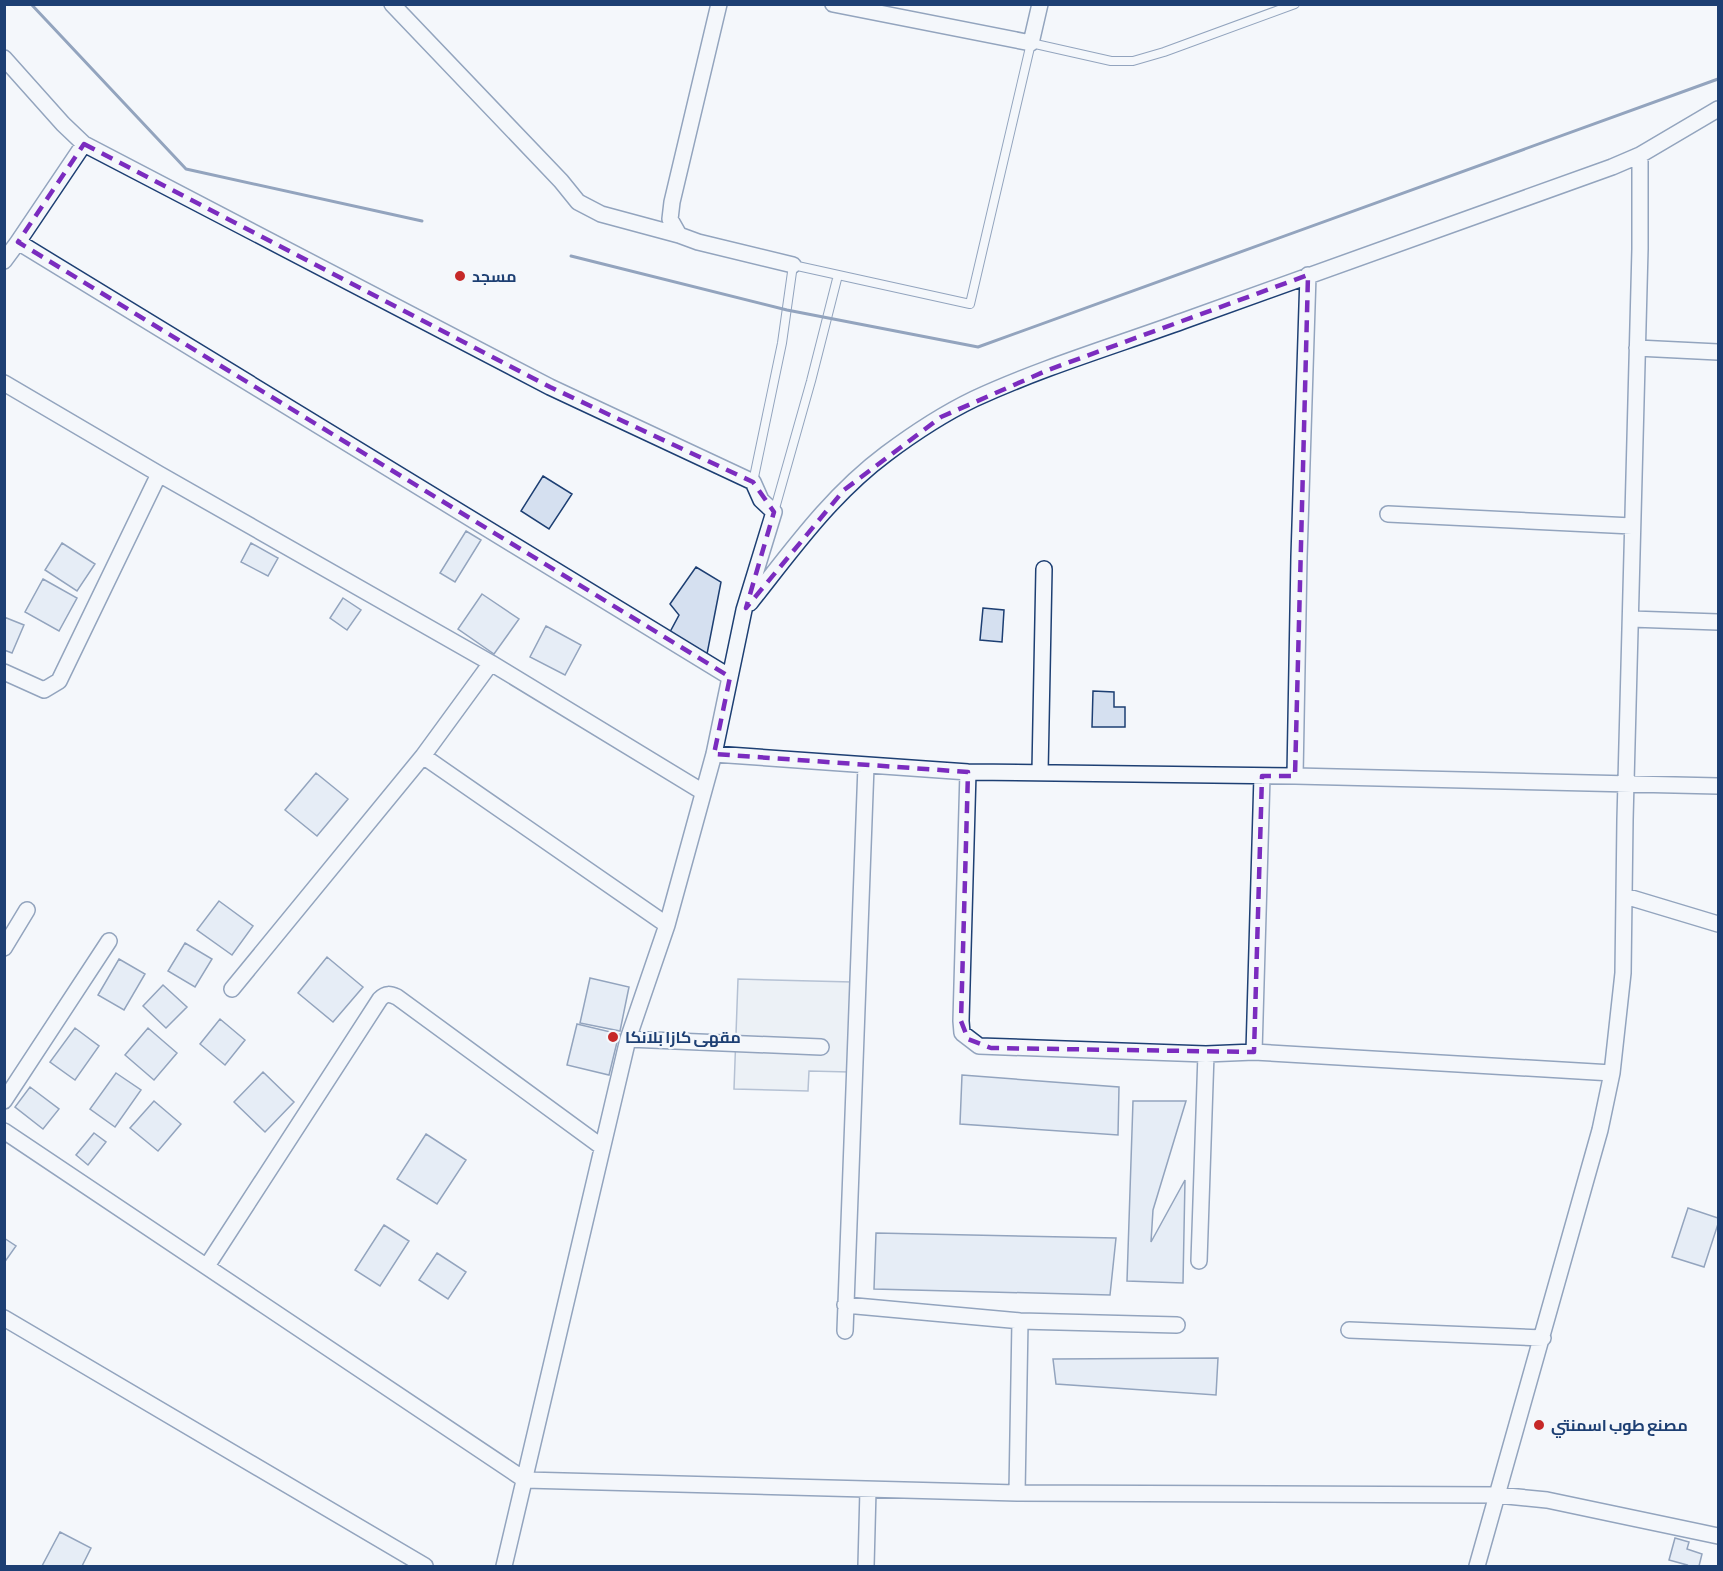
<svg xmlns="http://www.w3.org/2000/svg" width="1723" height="1571" viewBox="0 0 1723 1571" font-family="'Asap Condensed',Cairo,sans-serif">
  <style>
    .parking { fill: #e3e8f0; stroke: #687fa3; stroke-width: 1.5 }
    .building { fill: #d5e0f0; stroke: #1d3f73; stroke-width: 1.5 }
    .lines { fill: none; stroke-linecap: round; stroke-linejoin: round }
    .service-casing { stroke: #1d3f73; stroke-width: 10 }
    .minor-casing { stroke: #1d3f73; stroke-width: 18 }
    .service { stroke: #f4f7fb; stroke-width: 8 }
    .minor { stroke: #f4f7fb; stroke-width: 15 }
    .wall { stroke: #1d3f73; stroke-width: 3 }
    .marked { fill: none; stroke: #7b2cbf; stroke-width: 4.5; stroke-dasharray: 12 8; stroke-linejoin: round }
    .poi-dot { fill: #c62828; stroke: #f4f7fb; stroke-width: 2 }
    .labels { text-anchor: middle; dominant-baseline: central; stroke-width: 4.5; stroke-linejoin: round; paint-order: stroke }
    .poi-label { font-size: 16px; font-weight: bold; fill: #1d3f73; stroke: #f4f7fb; text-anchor: start }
  </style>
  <rect width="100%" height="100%" fill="#f4f7fb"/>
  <path class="parking" d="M738,979L852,982L849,1072L809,1071L808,1091L734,1089Z"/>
  <path class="building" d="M543,476L572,494L549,529L521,511Z
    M466,531L481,540L455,582L440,573Z
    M62,543L95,564L77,591L45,570Z
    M251,543L278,558L268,576L241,562Z
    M696,567L721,582L707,654L670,632L679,615L670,604Z
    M43,579L77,598L59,631L25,612Z
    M482,594L519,619L494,654L458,629Z
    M343,598L361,610L347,630L330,618Z
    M983,608L1004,610L1002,642L980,640Z
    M4,617L24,625L12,653L4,650Z
    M546,626L581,645L565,675L530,657Z
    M1093,691L1114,692V707H1125V727H1092Z
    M316,773L348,799L317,836L285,810Z
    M219,901L253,926L232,955L197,930Z
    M185,943L212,959L195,987L168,971Z
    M327,957L363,987L333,1022L298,993Z
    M119,959L145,974L124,1010L98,995Z
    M590,978L629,987L620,1031L580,1023Z
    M163,985L187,1007L166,1028L143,1006Z
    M220,1019L245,1040L225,1065L200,1044Z
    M577,1024L619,1034L609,1075L567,1065Z
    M75,1028L99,1046L75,1080L50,1062Z
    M148,1028L177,1053L154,1080L125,1055Z
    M263,1072L294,1102L265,1132L234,1102Z
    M116,1073L141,1090L115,1127L90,1109Z
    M962,1075L1119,1087L1118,1135L960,1124Z
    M30,1087L59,1109L43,1129L15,1107Z
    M154,1101L181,1124L158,1151L130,1128Z
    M1133,1101H1186L1153,1210L1151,1242L1185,1180L1183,1283L1127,1281Z
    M94,1133L106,1142L88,1165L76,1155Z
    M426,1134L466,1160L437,1204L397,1179Z
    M1688,1208L1718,1218V1224L1704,1267L1672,1257Z
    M384,1225L409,1241L380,1286L355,1270Z
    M876,1233L1116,1238L1110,1295L874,1289Z
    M4,1238L16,1246L4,1263Z
    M437,1253L466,1272L448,1299L419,1280Z
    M1218,1358L1216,1395L1056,1384L1053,1359Z
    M60,1532L91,1548L82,1566H42Z
    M1675,1538L1689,1542L1687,1549L1702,1554L1699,1566H1686L1687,1565L1669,1560Z"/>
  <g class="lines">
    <g class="service-casing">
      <path id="service" d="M753,482L782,343L793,265L970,304L1031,43L1111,61H1133L1164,52L1295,4
        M774,512L811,381L838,275"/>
    </g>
    <g class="minor-casing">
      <path id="minor" d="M392,4L561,181L578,202L601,214L679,235
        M719,4L672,202L670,219L679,235L698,242L793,265
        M833,4L1031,43L1040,4
        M4,58L63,124L84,144L550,387L753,482L761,500L774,512L744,610L714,754L667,925L628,1039L504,1566
        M84,144L18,242L730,677
        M4,261L18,242
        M1637,348L1718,352
        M4,383L159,474L491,663L703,792
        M1388,514L1632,526
        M750,603C792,550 831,495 886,454C914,433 943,414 974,399C1041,368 1114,346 1183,321C1326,269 1469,218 1612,167L1640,155L1718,109
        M1631,619L1718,622
        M4,672L44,690L59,681L159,474
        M714,754L968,772L1295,776L1718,786
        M423,756L667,925
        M968,772L961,1021L962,1033L979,1046L1206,1054L1254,1052L1612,1073
        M1040,772L1044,569
        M1295,776L1299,557L1308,275
        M1625,896L1718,924
        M4,948L27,910
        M232,989L423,756L491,663
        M628,1039L821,1047
        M1254,1052L1262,776
        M4,1101L109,941
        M4,1131L525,1480L1017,1493L1497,1495L1547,1500L1718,1536
        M1199,1261L1206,1054
        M207,1266L380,999C386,993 390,994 397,997L602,1147
        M845,1305L1020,1321L1177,1325
        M4,1318L425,1566
        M1349,1330L1543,1338
        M845,1331L866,766
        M1017,1493L1020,1321
        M866,1566L868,1490
        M1477,1566L1600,1130L1612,1073L1623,973L1625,820L1640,249V155"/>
    </g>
    <use href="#service" class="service"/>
    <use href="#minor" class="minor"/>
    <path class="wall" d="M31,4L186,169L422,221
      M571,256L787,310L978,347L1718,79"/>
  </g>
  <path d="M0 0H1723V1571H0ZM84,144L550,387L753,482L774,512L746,608L844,490L941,417L1048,370L1308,275L1295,776H1262L1254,1052L991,1048L968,1039L961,1021L968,772L714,754L730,677L18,242Z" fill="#f4f7fb" fill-opacity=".55" fill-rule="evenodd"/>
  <path class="marked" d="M84,144L550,387L753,482L774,512L746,608L844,490L941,417L1048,370L1308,275L1295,776H1262L1254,1052L991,1048L968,1039L961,1021L968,772L714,754L730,677L18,242Z"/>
  <g class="poi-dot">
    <circle cx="460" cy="276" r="6"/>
    <circle cx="613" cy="1037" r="6"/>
    <circle cx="1539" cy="1425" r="6"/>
  </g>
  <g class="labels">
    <g class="poi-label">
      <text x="472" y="276">مسجد</text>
      <text x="625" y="1037">مقهى كازا بلانكا</text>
      <text x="1551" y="1425">مصنع طوب اسمنتي</text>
    </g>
  </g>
  <rect width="1723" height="1571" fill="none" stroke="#1d3f73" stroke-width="12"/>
</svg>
